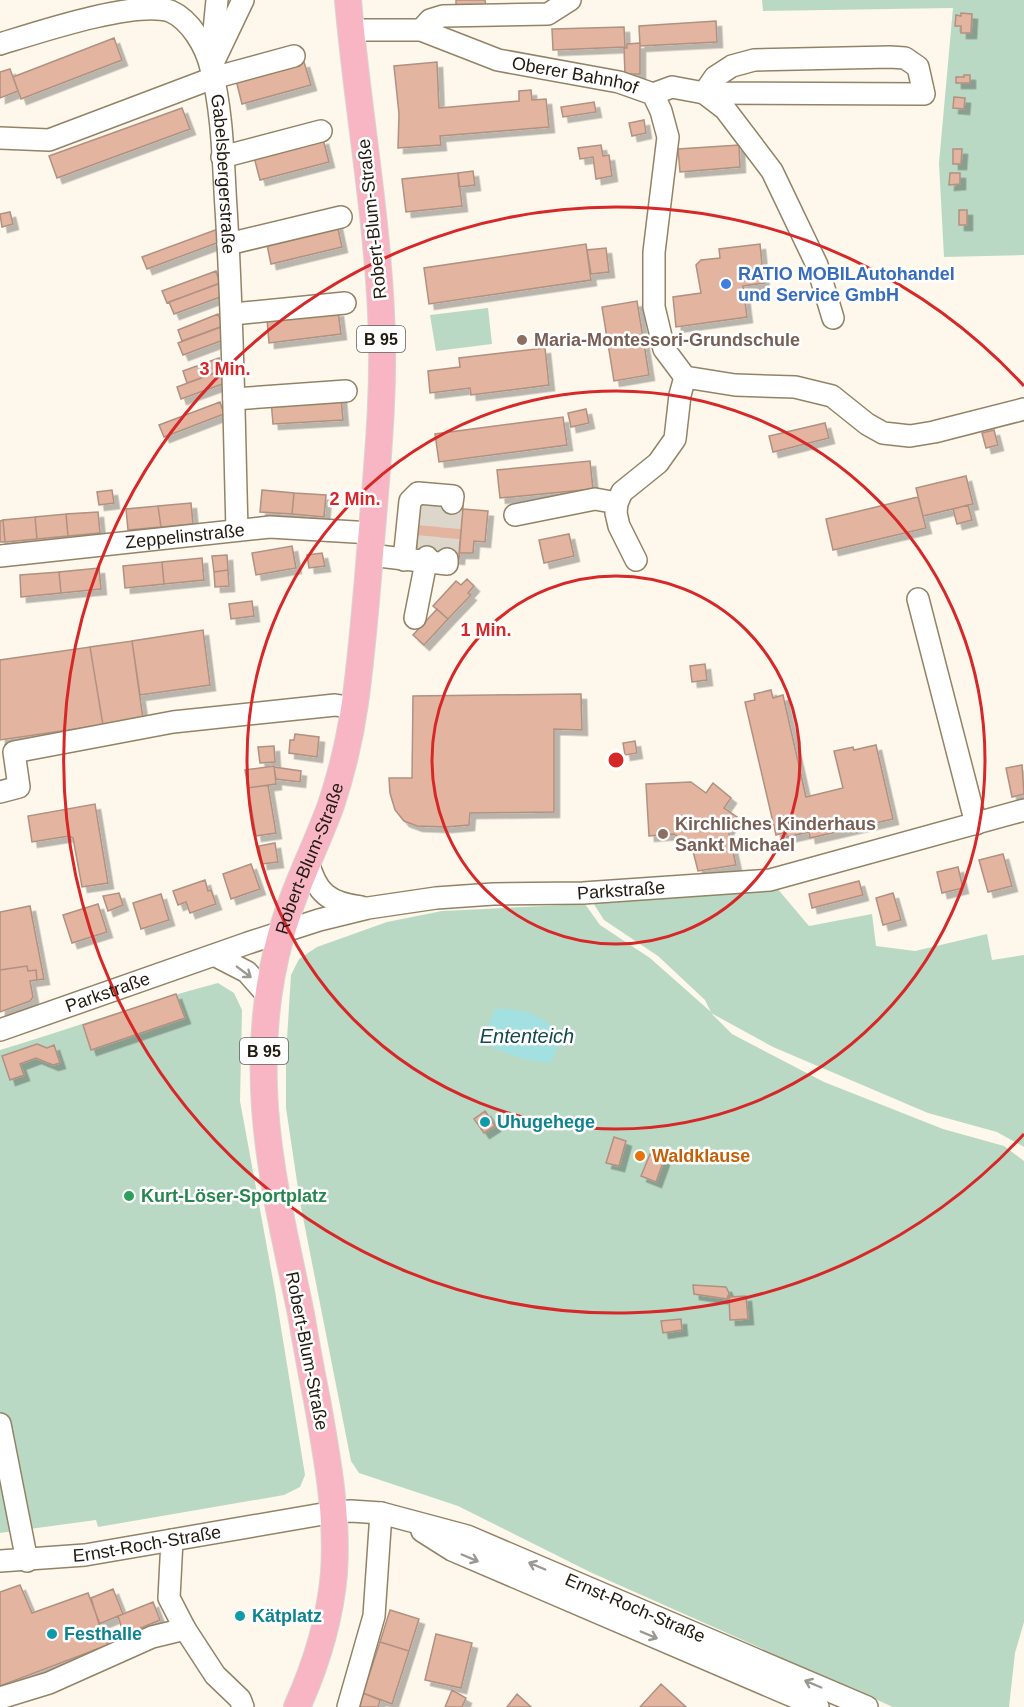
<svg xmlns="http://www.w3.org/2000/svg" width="1024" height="1707" viewBox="0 0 1024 1707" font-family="Arial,sans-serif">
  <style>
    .green { fill: #bad9c4 }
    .water { fill: #a2e0e1 }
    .building { fill: #e3b49f; stroke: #b19181; stroke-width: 1.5; filter: url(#shadow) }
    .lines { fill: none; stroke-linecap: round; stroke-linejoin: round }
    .minor-tunnel { stroke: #ddd6ca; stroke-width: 21; stroke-dasharray: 21 10; stroke-linecap: butt }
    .minor-casing { stroke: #938366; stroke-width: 24 }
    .major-casing { stroke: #d7d6d4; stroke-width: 28 }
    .minor { stroke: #fff; stroke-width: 21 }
    .major { stroke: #f8b5c4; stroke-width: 26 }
    .oneway { stroke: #9b9893 }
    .ring { fill: none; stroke: #d62828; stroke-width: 3 }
    .shop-dot { fill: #3f7fe0; stroke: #fff; stroke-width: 2 }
    .education-dot { fill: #8d6e63; stroke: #fff; stroke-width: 2 }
    .culture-dot { fill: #0f9aa8; stroke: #fff; stroke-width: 2 }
    .food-dot { fill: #e8710a; stroke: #fff; stroke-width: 2 }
    .leisure-dot { fill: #2e9e5b; stroke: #fff; stroke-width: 2 }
    .labels { text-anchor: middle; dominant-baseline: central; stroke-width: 5; stroke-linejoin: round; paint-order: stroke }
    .shield { fill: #fff; stroke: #645f57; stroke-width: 1.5 }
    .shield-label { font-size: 16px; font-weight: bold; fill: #211a0f }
    .street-label { font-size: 18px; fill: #211a0f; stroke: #fff }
    .shop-label { font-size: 18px; font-weight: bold; fill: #366cbe; stroke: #fff; text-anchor: start }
    .education-label { font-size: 18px; font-weight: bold; fill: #785e54; stroke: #fff; text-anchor: start }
    .culture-label { font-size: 18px; font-weight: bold; fill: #0d838f; stroke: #fff; text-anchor: start }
    .food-label { font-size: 18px; font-weight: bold; fill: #c56008; stroke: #fff; text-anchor: start }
    .leisure-label { font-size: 18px; font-weight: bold; fill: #27864d; stroke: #fff; text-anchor: start }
    .water-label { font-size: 20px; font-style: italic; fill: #134a4c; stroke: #fff }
    .centre { fill: #d62828; stroke: #fff; stroke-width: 3 }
    .ring-label { font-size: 18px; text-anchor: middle; font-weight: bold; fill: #d62828; stroke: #fff; stroke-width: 5; stroke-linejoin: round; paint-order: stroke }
  </style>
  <defs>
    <filter id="shadow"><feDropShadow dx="5.5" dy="5.5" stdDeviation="0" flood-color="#0004"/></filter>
  </defs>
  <rect width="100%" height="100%" fill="#fef7eb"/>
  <path class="green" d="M762,0H1024V255L944,257L939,163L953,8L763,11Z
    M488,308L492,344L436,351L430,315Z
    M776,887L809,926L872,914L876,946L915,951L987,934L992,960L1024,955V1147L997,1132L928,1113L773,1047L711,1013L732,1034L824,1082L943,1129L1004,1146L1024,1161V1622L1015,1653L1009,1707H893L592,1573L458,1506L359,1473L351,1461L300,1202L286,1108V1055L291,975L299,959L317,947L387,922L442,911L585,904L600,925L650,958L711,1012L705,1000L658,956L604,920L590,898Z
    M218,983L234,993L242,1010L240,1101L275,1291L305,1475L300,1487L284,1495L98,1527L96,1520L0,1533V1050C73,1028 145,1002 218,983Z"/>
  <path class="water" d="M495,1009C525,1009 540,1013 561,1036L553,1059L550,1063C522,1060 506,1055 482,1041Z"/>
  <path class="building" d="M456,0H485L486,7L456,8Z
    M961,13L972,14L971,33H961V26H955L956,15L961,16Z
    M716,21L717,42L640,46L639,26Z
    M624,27L625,47L553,50L552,29Z
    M114,38L122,60L21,99L13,77Z
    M640,43V74H625L624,48H627V44Z
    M304,62L311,85L242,104L236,80Z
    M437,62L439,108L519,101V91L531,90L532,100L546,99L549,127L440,136L441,145L398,148L399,114L394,66Z
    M10,69L18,91L0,98V72Z
    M964,75H970V83H956V77H964Z
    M954,97L965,98L964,109L953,108Z
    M594,102L596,112L563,117L561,107Z
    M182,108L190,129L57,178L49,156Z
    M644,120L646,133L632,136L629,123Z
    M323,139L329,162L260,180L254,157Z
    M601,145L603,156L609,155L612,176L596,179L593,157L580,159L578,148Z
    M739,145L740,167L680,172L678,149Z
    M953,149H962L961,164H953Z
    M473,171L475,185L459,187L458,173Z
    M458,173L462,206L406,212L402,179Z
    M950,173H960V184L949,185Z
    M959,210H967V225H959Z
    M10,212L13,224L2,227L0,214Z
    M337,224L342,247L271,264L266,240Z
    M218,229L222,241L147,269L142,257Z
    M586,244L591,280L429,304L424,268Z
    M760,244L764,283L743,286L747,317L676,327L673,297L701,293L696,265L701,260L720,258L719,249Z
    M606,248L609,272L591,274L587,250Z
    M216,271L220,283L167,303L162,291Z
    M218,284L223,296L174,314L169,302Z
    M637,301L649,375L614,381L602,307Z
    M338,311L341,334L269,343L267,319Z
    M218,314L223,326L182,341L178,330Z
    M221,327L226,339L183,355L178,343Z
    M545,348L549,385L471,395L470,388L430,393L428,371L460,367L459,358Z
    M219,358L223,370L187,383L183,371Z
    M223,370L228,382L181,399L177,387Z
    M341,396L343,420L273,424L271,400Z
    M220,402L224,414L164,437L159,425Z
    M586,409L589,423L571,427L568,413Z
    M563,417L567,445L439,462L435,434Z
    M825,423L829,438L773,452L769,436Z
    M994,430L998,445L986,448L982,433Z
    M590,461L593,489L500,498L497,470Z
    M966,476L973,504L923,516L916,488Z
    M112,490L114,503L99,505L97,492Z
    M262,490L294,493L292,514L260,512Z
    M294,493L326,495L324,517L292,514Z
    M918,497L926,528L833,550L826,519Z
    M412,502L463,506L459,559L407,555Z
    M191,503L193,524L161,527L158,506Z
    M968,505L972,520L957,524L953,509Z
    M158,506L161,527L128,530L126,509Z
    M463,509L488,511L485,542L474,541L473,553H459Z
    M98,512L100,533L68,536L66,514Z
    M66,514L68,536L37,539L35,517Z
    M35,517L37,539L5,542L3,520Z
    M3,520L5,542H0V521Z
    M569,534L574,556L544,563L539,540Z
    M292,546L296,568L256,575L252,553Z
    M322,553L325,566L309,568L307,555Z
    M227,555L228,570L214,572L212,556Z
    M202,558L204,580L164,584L162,562Z
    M162,562L164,584L125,588L123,566Z
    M99,568L101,589L61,593L59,572Z
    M228,570L229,586L215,587L214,572Z
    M59,572L61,593L21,597L20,575Z
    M467,579L474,586L468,593L471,595L448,619L433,606L456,581L461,585Z
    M252,601L254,616L231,619L229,604Z
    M437,609L448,619L424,645L413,635Z
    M203,630L210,685L140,695L132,641Z
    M132,641L143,719L103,725L90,647Z
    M90,647L103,725L0,740V660Z
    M705,664L707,680L692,682L690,666Z
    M771,690L773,698L783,695L806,797L843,788L834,751L853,747L854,750L876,745L893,819L810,838L809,832L787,837L786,832L776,835L745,702L755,700L754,694Z
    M581,694L582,730L554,729V812L470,813L469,825L446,827L417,826L404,821L395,810L390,793L389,778H412L413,696Z
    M295,734L319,737L317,757L289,753L290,740H294Z
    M635,741L637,753L625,755L623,743Z
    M274,746L275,762L260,763L258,747Z
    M1022,765L1024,794L1012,797L1006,768Z
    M274,766L276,784L248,788L245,770Z
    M274,767L301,771L300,782L276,779Z
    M691,782L706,793L713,783L731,798L724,808L737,817L728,829L736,865L698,871L692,847L674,834L649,836L646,784Z
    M268,785L276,833L256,836L248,788Z
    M95,804L108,883L82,887L73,838L69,836L32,842L28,816Z
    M275,843L278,862L262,864L259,846Z
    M1003,854L1012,886L988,892L979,860Z
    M251,864L260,889L231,899L223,874Z
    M958,867L963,888L942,893L937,872Z
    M205,880L208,891L211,890L216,904L190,913L186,902L178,905L173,891Z
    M859,881L863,895L812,908L809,894Z
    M119,893L123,905L108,911L103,896Z
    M893,893L901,920L883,925L876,898Z
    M161,894L169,920L141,929L133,903Z
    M98,904L107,932L72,943L63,915Z
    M30,906L44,979L37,980L36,970L28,971L27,966L0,970V912Z
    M27,966L28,971L36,970L37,980L30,981L33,997L30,1001L0,1012V970Z
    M176,994L185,1018L91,1050L83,1025Z
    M37,1044L47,1048L54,1045L60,1063L53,1065L36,1058L20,1064L24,1075L10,1080L2,1056Z
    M485,1111L495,1126L484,1133L474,1119Z
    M614,1137L626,1141L619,1166L606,1163Z
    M650,1154L664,1160L656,1182L641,1176Z
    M693,1285L726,1287L729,1293L727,1299L694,1294Z
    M746,1296L748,1319L730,1320L729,1297Z
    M681,1319L682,1330L663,1333L661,1321Z
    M20,1585L32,1613L88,1593L108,1645L0,1686V1592Z
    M113,1589L123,1614L99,1624L91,1598Z
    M153,1602L160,1620L124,1635L118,1616Z
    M390,1610L419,1619L409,1651L380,1642Z
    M436,1634L472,1643L461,1688L425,1680Z
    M380,1642L409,1651L392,1704L363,1693Z
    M661,1684L686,1707H640Z
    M452,1690L466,1698L462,1707H445Z
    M363,1693L380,1700L378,1707H359Z
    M517,1694L531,1707H507Z"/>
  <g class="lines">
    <path class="minor-tunnel" d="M427,557L432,502
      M447,559L452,503"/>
    <g class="minor-casing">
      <g id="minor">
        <path id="s1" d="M351,30H421L498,60L619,82L653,94L661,111L668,137L654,252V307L664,349L685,377L735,385L795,387L832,396L867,424L883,433L910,436L934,432L1024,409"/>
        <path d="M421,30L430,20L443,16L548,14L570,0"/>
        <path id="s2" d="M0,44C39,32 135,0 170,11C191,20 206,47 211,68C223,113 223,162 226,208C233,316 234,423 237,530"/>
        <path d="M212,51L217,0"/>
        <path d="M890,57L905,58L918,67L924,94L704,93L715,77L732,66L754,60Z"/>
        <path d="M211,67L243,0"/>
        <path d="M653,94L672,87L704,93L725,109L772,171L817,265L833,318"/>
        <path d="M0,138L49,140L213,78L294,56"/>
        <path d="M222,157L321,131"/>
        <path d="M228,244L341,217"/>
        <path d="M233,314L345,303"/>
        <path d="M234,399L346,391"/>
        <path d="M515,515L595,499L617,503"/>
        <path d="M370,555L447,564V559"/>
        <path id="s3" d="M0,556L270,527L372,533"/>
        <path d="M404,560L410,501L418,493L453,496L452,503"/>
        <path d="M636,560L619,526L616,513L617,503L622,492L658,463L675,439L680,395L685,377"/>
        <path d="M918,599L976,824"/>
        <path d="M415,618L427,557"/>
        <path d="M0,792L19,787L14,752L173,722L335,705L354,708"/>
        <path d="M308,861C316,893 329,903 361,907"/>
        <path d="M216,956L247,972L268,996"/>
        <path id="s4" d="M0,1030L248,943L319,920L368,908L436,898L493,894L583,893L770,880L1024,810"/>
        <path d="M0,1424L27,1561"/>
        <path d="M422,1531L452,1550L818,1707"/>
        <path d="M172,1540L169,1598L185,1629L215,1675L240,1699L243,1707"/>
        <path id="s5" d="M0,1561L85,1555L334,1512L351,1511L381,1513L467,1536L867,1707"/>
        <path d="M0,1698L49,1683L152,1637L185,1629"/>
        <path d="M348,1707L374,1616L381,1513"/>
      </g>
    </g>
    <g class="major-casing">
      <g id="major">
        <path id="s6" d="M297,1707C316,1665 330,1619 334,1573C338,1514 327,1457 317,1400C311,1371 306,1343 301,1314C287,1246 270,1178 265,1108C261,1050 265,992 281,935C293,890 315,849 331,805C342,772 350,738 355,703C363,646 367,588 372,530C378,457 385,385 381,312C376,208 357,104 348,0"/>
      </g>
    </g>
    <use href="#minor" class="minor"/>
    <use href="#major" class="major"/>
  </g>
  <defs><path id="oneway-shaft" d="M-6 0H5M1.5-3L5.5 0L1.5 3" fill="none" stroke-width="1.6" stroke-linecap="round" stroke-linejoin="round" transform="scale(1.5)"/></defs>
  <g class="oneway">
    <use href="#oneway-shaft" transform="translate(244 972) rotate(37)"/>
    <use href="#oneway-shaft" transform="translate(470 1558) rotate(23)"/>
    <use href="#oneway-shaft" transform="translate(537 1566) rotate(-157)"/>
    <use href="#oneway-shaft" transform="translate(649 1635) rotate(23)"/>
    <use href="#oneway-shaft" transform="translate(813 1684) rotate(-157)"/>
  </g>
  <g class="ring">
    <circle cx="616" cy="760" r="184"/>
    <circle cx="616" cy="760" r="369"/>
    <path d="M1024 1134A553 553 0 1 1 1024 386"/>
  </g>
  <circle class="shop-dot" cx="726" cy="284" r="6"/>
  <g class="education-dot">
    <circle cx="522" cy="340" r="6"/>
    <circle cx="663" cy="834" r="6"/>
  </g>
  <g class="culture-dot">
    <circle cx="485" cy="1122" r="6"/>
    <circle cx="240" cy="1616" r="6"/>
    <circle cx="52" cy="1634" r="6"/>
  </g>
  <circle class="food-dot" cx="640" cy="1156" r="6"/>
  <circle class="leisure-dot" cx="129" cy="1196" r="6"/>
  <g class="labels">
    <g class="shield">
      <rect x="357" y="326" width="48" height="26" rx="4.5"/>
      <rect x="240" y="1038" width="48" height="26" rx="4.5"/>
    </g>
    <g class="shield-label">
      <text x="381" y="339">B 95</text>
      <text x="264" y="1051">B 95</text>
    </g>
    <g class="street-label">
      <text stroke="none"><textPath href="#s1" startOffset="231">Oberer Bahnhof</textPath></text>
      <text stroke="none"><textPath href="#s2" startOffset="354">Gabelsbergerstraße</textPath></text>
      <text transform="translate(372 219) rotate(-96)">Robert-Blum-Straße</text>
      <text stroke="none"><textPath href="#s3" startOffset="186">Zeppelinstraße</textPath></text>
      <text stroke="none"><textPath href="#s6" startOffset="867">Robert-Blum-Straße</textPath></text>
      <text stroke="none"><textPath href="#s4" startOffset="642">Parkstraße</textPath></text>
      <text stroke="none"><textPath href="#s4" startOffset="114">Parkstraße</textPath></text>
      <text transform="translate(307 1351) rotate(79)">Robert-Blum-Straße</text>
      <text stroke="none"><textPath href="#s5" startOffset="148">Ernst-Roch-Straße</textPath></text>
      <text stroke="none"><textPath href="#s5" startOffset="657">Ernst-Roch-Straße</textPath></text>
    </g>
    <g class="shop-label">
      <text x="738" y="274">RATIO MOBILAutohandel<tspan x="738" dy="21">und Service GmbH</tspan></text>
    </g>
    <g class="education-label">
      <text x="534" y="340">Maria-Montessori-Grundschule</text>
      <text x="675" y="824">Kirchliches Kinderhaus<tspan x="675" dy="21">Sankt Michael</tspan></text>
    </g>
    <g class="culture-label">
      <text x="497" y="1122">Uhugehege</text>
      <text x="252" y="1616">Kätplatz</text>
      <text x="64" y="1634">Festhalle</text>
    </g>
    <g class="food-label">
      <text x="652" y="1156">Waldklause</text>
    </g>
    <g class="leisure-label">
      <text x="141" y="1196">Kurt-Löser-Sportplatz</text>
    </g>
    <g class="water-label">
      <text x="527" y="1036">Ententeich</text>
    </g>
  </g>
  <circle cx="616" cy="760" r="9" class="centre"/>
  <g class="ring-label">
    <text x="225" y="375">3 Min.</text>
    <text x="355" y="505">2 Min.</text>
    <text x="486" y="636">1 Min.</text>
  </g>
</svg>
